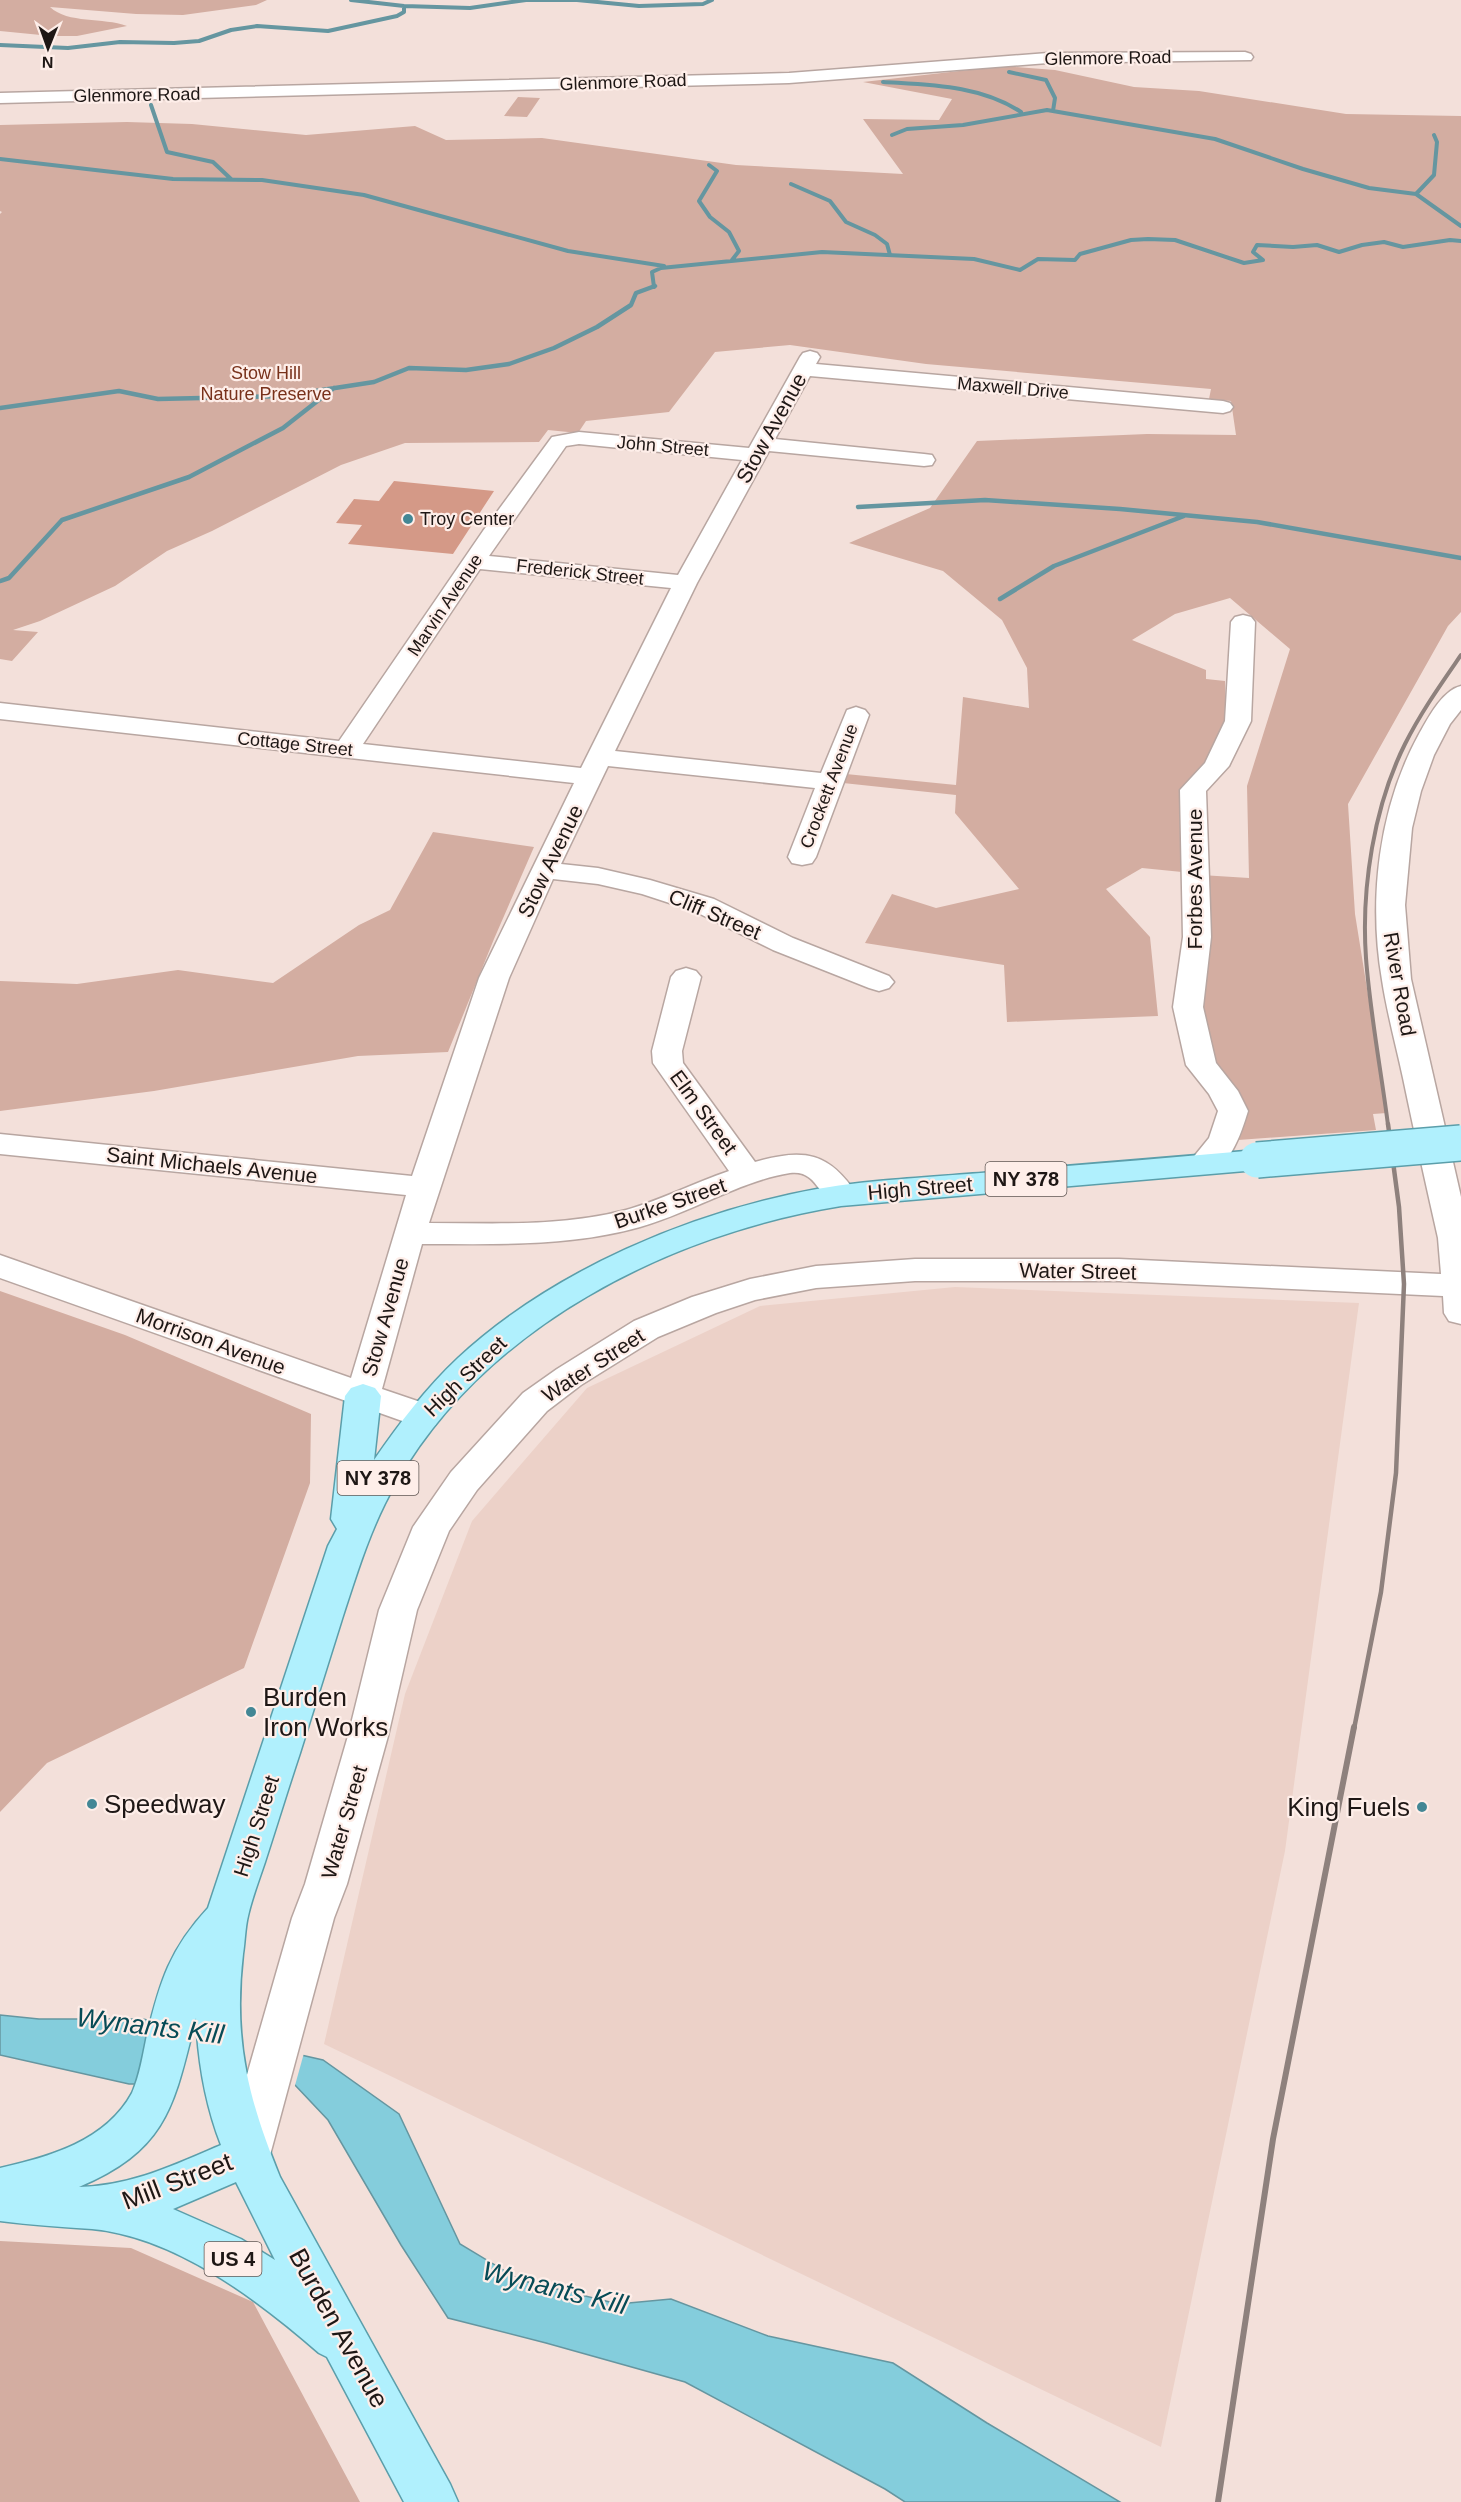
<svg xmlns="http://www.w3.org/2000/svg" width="1461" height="2502" viewBox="0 0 1461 2502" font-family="Helvetica,sans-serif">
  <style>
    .built { fill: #ecd1c8 }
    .green { fill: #d3ada1 }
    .water { fill: #84cddc; stroke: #6596a0; stroke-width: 1.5 }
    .pier { fill: #f3e0da }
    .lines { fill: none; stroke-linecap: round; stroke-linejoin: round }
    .stream-far1 { stroke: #6596a0; stroke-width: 4 }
    .stream { stroke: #6596a0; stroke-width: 4.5 }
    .building { fill: #d49987 }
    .minor-casing { stroke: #b8a6a1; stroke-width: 3 }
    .major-casing { stroke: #5b9eaa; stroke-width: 3 }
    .minor { fill: #fff; fill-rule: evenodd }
    .major { fill: #b0f0fd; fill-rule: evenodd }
    .rail-far2 { stroke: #8e817d; stroke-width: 4 }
    .rail-far1 { stroke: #8e817d; stroke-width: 4.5 }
    .rail { stroke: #8e817d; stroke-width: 6 }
    .major-bridge-casing { stroke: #5b9eaa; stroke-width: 38; stroke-linecap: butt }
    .major-bridge { stroke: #b0f0fd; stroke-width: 35 }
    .poi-dot { fill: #438795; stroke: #feeee9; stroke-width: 2 }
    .labels { text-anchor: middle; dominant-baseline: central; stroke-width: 4.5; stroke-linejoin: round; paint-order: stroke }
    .far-street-label { font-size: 18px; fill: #1e1715; stroke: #feeee9 }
    .far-park-label { font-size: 18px; fill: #78311b; stroke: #feeee9 }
    .far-poi-label { font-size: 18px; fill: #1e1715; stroke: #feeee9; text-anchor: start }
    .shield { fill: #feeee9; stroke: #615855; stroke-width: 1.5 }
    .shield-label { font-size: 20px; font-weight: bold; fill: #1e1715 }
    .street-label { font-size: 21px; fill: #1e1715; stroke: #feeee9 }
    .near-poi-label { font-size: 26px; fill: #1e1715; stroke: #feeee9; text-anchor: start }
    .near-street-label { font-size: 26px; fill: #1e1715; stroke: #feeee9 }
    .near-water-label { font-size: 27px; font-style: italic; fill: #074b56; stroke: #feeee9 }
  </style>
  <rect width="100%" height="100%" fill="#f3e0da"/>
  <path class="built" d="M955,1287L1359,1303L1285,1851L1161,2447L324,2044L405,1694L472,1521L587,1388L760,1306Z"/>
  <path class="green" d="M0,0H267L256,5L183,15L136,14L50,7C68,24 103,17 127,26L77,36H51L0,31Z
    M1003,66L1055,70L1134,87L1199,91L1346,114L1461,116V612L1448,626L1348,804L1355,914L1387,1113L1373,1114L1376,1130L1238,1140L1243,1113L1199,1034L1201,875L1249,878L1247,786L1290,649L1230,598L1175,614L1132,640L1206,670V679L1225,681L1226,722L1182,872L1142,868L1106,889L1150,937L1158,1016L1007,1022L1004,965L865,943L892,894L936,908L1019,889L955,813L956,795L843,783L846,774L956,785L963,697L1029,708L1027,668L1002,620L943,571L849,543L930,508L977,441L1147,434L1236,435L1231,401L1209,399L1211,389L926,364L790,345L715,352L669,412L586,421L578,433L548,430L539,442L405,443L341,465L212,531L167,551L115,586L40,621L13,630L38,632L12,661L0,659V214L2,212L0,211V125L127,122L192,124L306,135L415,126L446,140L542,138L736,165L903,174L863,119L939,120L952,99L863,82Z
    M518,97L540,98L527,117L504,116Z
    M433,832L534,847L494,939L448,1052L358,1056L154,1091L0,1111V981L77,984L178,970L273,983L359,925L390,910Z
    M0,1291L125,1335L311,1414L310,1483L244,1668L47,1763L0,1812Z
    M0,2241L131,2248L253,2302L360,2502H0Z"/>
  <path class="water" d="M0,2015L39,2019H143L323,2060L399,2114L460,2244L520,2280L618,2304L671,2299L768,2336L893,2363L987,2423L1120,2502H905L885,2489L685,2382L546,2343L448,2318L401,2245L328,2120L294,2084H129L0,2055Z"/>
  <path class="pier" d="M157,2019L304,2053L294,2089L137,2087Z"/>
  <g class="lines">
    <path class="stream-far1" d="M351,0L404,6L470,8L526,0H577L639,6L703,4L712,0
      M0,45L68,48L120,42L174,43L199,41L231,30L257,26L328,31L397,16L404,12V6
      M1009,72L1046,80L1055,98L1053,111
      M883,82C930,85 980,85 1021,112
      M151,105L167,152L213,162L231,179
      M892,135L907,129L963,125L1047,110L1215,139L1303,169L1369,188L1416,194L1461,226
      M0,159L173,179L262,180L364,195L568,251L664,266
      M709,165L717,171L699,201L710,217L729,232L739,251L732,260
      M791,184L830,201L846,222L875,235L887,244L890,255
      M1416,194L1434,175L1437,142L1434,135
      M654,287L652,272L661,268L822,252L974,259L1020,270L1038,259L1075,260L1080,254L1131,240L1148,239L1175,240L1244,263L1263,260L1253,252L1257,245L1293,247L1317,245L1339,252L1362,245L1384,242L1403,247L1450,240L1461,241"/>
    <path class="stream" d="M0,408L119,391L158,399L283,396L374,382L409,368L466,370L509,364L554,348L597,327L631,305L636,293L655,286
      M858,507L985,500L1120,509L1257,522L1461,558
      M0,581L9,578L62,520L189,477L283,428L334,388
      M1000,599L1054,566L1184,516"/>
  </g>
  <path class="building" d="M394,481L494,491L453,554L348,544L362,525L336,523L354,499L379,501Z"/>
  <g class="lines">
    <g class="minor-casing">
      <path id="minor" d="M1245,52L1251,54L1253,57L1251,60L1048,63L789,83L0,103V93L789,73L1048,53Z
        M810,351L817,353L820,357L816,364L1223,401L1230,403L1233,407L1230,411L1223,413L810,376L775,439L924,454L932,455L935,460L932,465L924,466L769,451L697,583L615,751L821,773L847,710L856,707L865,710L869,715L816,857L812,863L802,865L792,863L788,857L815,788L608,766L561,864L598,868L650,880L714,899L793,938L889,976L894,982L889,988L879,991L869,988L773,950L694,911L642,894L598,884L553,879L509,978L429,1223C494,1223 562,1227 626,1210C661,1200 694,1183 729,1171L653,1063L652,1051L671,977L676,971L686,968L696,971L701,977L682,1051L683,1063L755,1162C805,1148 829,1152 858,1196L853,1203C816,1213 824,1169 790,1173C743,1180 688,1214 640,1227C569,1247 495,1244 422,1244L382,1389L435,1407L440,1416L435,1425L422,1428L0,1278V1255L351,1378L406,1195L0,1154V1134L412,1176L479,978L574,783L0,719V703L339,741L483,531L552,437L579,432L749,448L800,357L803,353ZM579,444L742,460L678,575L489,556L566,446ZM480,569L671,588L581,768L363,744Z
        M1243,615L1251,617L1255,622L1251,721L1229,766L1206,791L1211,937L1203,1007L1216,1063L1238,1091L1248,1111C1240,1137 1226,1181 1192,1172L1187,1165L1209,1138L1218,1111L1209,1094L1186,1065L1173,1007L1183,937L1180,790L1205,763L1225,721L1231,622L1235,617Z
        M1461,686V710L1450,724L1434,755L1421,791L1412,828L1405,905L1411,979L1461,1197V1324L1449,1321L1444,1313L1443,1296L1119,1281H915L816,1288L755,1300L716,1313L658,1337L581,1385L547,1411L477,1490L449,1531L417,1610L388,1736L347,1884L334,1918L270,2155L263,2170L247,2176L231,2170L224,2155L292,1918L305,1884L348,1736L379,1610L413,1527L451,1472L523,1393L557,1369L634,1321L692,1297L750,1279L816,1266L915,1259H1119L1441,1274L1438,1238C1426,1185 1414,1131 1403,1078C1396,1045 1387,1013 1382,980C1368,899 1379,808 1418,736C1427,720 1442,690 1461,686Z"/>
    </g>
    <g class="major-casing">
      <path id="major" d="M1257,1150L1268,1153L1273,1160L1268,1167L1257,1170L841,1206C668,1234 485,1327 396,1483C371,1526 357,1573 342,1619C328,1664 314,1708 300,1753C288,1789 277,1825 265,1862C259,1880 252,1898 248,1916C245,1928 245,1942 243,1954C233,2040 248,2098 280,2177L450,2484L458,2502H404L327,2357L319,2353C258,2300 176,2237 92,2229C61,2227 31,2225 0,2221V2168C49,2157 106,2141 132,2093C140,2075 143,2054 147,2035C160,1981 170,1949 208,1908L328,1546L337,1529L331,1519L345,1396L351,1388L363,1384L375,1388L381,1396L374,1460C399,1424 425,1389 458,1358C553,1270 691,1212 817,1189C875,1179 935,1177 993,1172C1081,1165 1169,1158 1257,1150ZM196,2018C198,2061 205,2104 221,2145C174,2165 131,2186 79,2187C169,2149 174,2104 196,2018ZM236,2182L275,2260L241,2239L173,2209Z"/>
    </g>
    <use href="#minor" class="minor"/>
    <use href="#major" class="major"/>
    <path class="rail-far2" d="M1388,1125C1381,1070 1370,1013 1366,958C1361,888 1374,806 1405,744C1421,712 1441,684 1461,655"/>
    <path class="rail-far1" d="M1354,1729L1381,1592L1396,1473L1404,1284L1399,1207L1388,1124"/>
    <path class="rail" d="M1218,2502L1273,2139L1354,1727"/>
    <g class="major-bridge-casing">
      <path id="major-bridge" d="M1257,1160L1461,1143"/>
    </g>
    <use href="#major-bridge" class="major-bridge"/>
  </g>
  <g class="poi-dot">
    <circle cx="408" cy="519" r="6"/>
    <circle cx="251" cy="1712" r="6"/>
    <circle cx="92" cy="1804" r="6"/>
    <circle cx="1422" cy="1807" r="6"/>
  </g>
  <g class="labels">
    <g class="far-street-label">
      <text transform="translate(1108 58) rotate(-1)">Glenmore Road</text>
      <text transform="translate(623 82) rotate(-2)">Glenmore Road</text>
      <text transform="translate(137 95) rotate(-1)">Glenmore Road</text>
      <text transform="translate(1013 388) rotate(5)">Maxwell Drive</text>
      <text transform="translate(663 446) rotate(5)">John Street</text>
      <text transform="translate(580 572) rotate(6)">Frederick Street</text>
      <text transform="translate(445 605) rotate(-56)">Marvin Avenue</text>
      <text transform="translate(295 744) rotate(6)">Cottage Street</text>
      <text transform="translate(829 786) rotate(-69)">Crockett Avenue</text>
    </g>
    <g class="far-park-label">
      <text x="266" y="373">Stow Hill<tspan x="266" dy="21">Nature Preserve</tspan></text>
    </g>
    <g class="far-poi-label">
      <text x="420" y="519">Troy Center</text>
    </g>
    <g class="shield">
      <rect x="985.5" y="1162" width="81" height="34" rx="4.5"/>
      <rect x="337.5" y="1461" width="81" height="34" rx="4.5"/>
      <rect x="204.5" y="2242" width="57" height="34" rx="4.5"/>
    </g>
    <g class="shield-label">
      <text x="1026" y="1179">NY 378</text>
      <text x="378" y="1478">NY 378</text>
      <text x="233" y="2259">US 4</text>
    </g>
    <g class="street-label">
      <text transform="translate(771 428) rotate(-61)">Stow Avenue</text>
      <text transform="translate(550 861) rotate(-64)">Stow Avenue</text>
      <text transform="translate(1194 879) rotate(-90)">Forbes Avenue</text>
      <text transform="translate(715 914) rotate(23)">Cliff Street</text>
      <text transform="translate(1400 984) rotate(80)">River Road</text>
      <text transform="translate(704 1112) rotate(54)">Elm Street</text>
      <text transform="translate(212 1165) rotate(6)">Saint Michaels Avenue</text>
      <text transform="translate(920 1188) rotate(-5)">High Street</text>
      <text transform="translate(670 1203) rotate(-19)">Burke Street</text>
      <text transform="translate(1078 1271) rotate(1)">Water Street</text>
      <text transform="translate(385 1317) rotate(-74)">Stow Avenue</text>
      <text transform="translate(211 1341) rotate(20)">Morrison Avenue</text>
      <text transform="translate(593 1365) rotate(-33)">Water Street</text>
      <text transform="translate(465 1376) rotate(-44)">High Street</text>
      <text transform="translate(344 1822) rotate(-74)">Water Street</text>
      <text transform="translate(256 1826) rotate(-72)">High Street</text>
    </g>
    <g class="near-poi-label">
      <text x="263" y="1697">Burden<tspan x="263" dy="30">Iron Works</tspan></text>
      <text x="104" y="1804">Speedway</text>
      <text x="1410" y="1807" text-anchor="end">King Fuels</text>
    </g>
    <g class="near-street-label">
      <text transform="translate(177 2181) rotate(-21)">Mill Street</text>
      <text transform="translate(339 2328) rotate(61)">Burden Avenue</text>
    </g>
    <g class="near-water-label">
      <text transform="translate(150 2026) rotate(7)">Wynants Kill</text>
      <text transform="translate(555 2288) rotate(14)">Wynants Kill</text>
    </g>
  </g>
  <g transform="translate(48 48) rotate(181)" stroke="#feeee9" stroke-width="4.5" paint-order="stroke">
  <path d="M0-4.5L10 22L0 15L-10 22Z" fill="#1e1715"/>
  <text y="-9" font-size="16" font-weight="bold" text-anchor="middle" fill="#1e1715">N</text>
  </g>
</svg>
